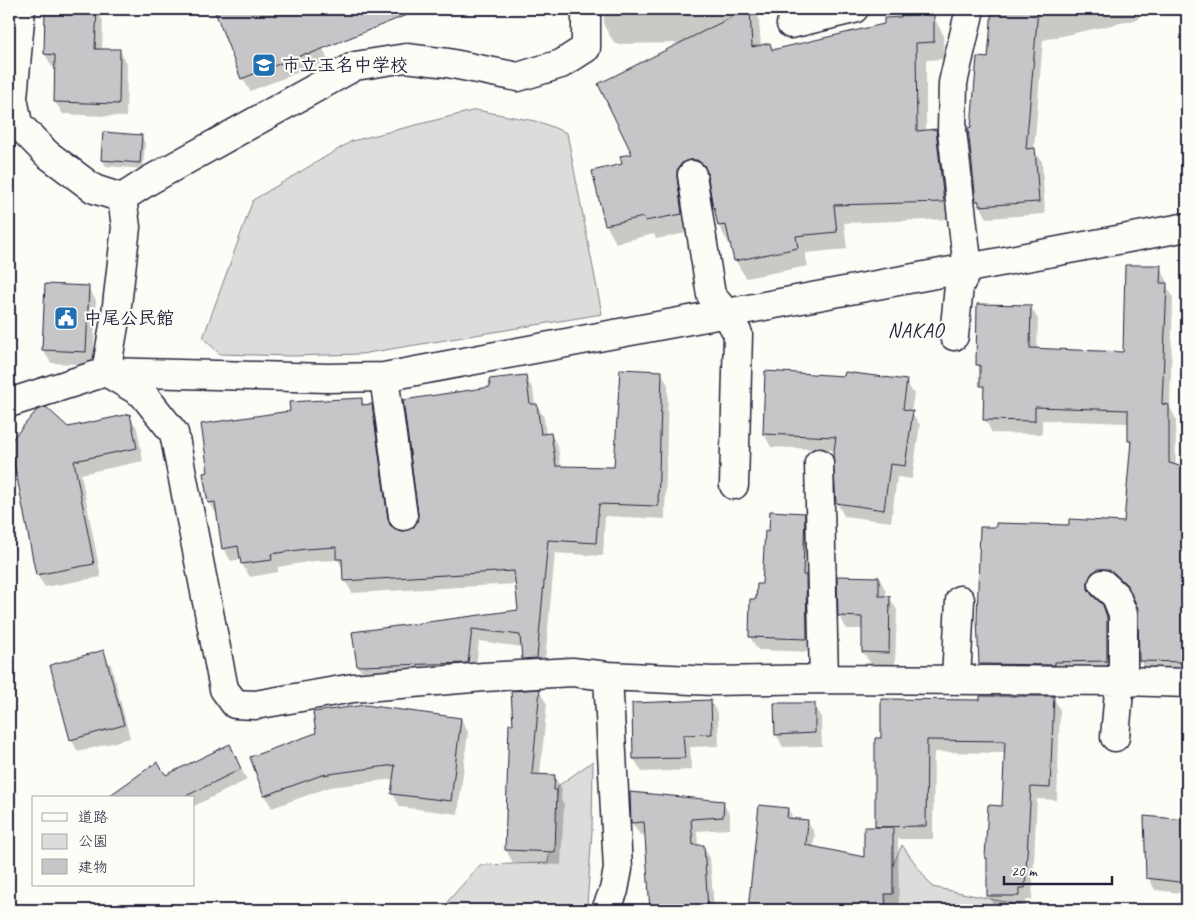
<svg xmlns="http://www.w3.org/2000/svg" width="1196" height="919" viewBox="0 0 1196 919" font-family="Caveat,'Klee One',sans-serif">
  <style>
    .green { fill: #dddcdb; stroke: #807f8b }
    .shadow { fill: #0003 }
    .building { fill: #c6c6c8; stroke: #22223b }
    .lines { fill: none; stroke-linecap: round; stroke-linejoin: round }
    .minor-casing { stroke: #22223b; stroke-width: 31 }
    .minor { stroke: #fdfcf7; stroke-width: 28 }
    .labels { text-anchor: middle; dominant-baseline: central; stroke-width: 4.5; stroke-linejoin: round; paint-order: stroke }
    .poi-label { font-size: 18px; font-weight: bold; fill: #22223b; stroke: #fdfcf7; text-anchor: start }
    .quarter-label { font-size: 20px; letter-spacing: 1px; fill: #22223b; stroke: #fdfcf7 }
  </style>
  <rect width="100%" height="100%" fill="#fdfcf7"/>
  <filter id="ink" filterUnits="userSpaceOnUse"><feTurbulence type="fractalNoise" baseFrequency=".02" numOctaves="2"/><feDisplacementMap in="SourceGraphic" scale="10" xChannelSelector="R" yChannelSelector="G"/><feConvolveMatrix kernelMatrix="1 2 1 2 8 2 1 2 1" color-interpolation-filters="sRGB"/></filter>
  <g filter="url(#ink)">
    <path class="green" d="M476,110L540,122L567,133L602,314L361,354L292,356L220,354L203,338L253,200L352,141Z
      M593,761L592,831L587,906L588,910H452L448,901L480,865L548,863L558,786Z
      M902,845L932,887L1016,904L1035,910H876L883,887Z"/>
    <path class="shadow" d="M46,9H96L103,21L102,50H119L127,63L126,117L63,114L55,102L56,67H52L45,54Z
      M246,9H309L328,61L250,91L243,79L220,19Z
      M604,9H758L761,47L770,44L773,51L933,16L943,34L944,59L926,60V131H936L946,149L954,219L844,223L847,249L805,253L808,266L746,278L735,260L732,243L729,244L719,226L710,178L700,177L692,232L656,239L654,234L616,243L606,225L594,172L623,165L634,155L682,43L615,44L604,26Z
      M993,9H1137L1139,19L1043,40L1034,150L1042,162L1045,214L987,218L977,200L972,129L990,60Z
      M104,134L141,136L145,143L143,169L106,166L102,160Z
      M1160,267L1167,280V286L1173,297L1170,407L1176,419L1175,526L1129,441V423L1042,420V434L992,433L985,419V392L982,386V372L978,365L1030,306L1038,319L1037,350L1124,353Z
      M88,288L96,300L93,365L51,363L43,350Z
      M661,372L668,385L665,519L605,516L603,556L555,553L544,671L531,672L524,659L522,647L479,641L475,675L366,678L358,666L519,611L516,584L352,593L345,580L344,570L338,560L314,561L278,567V572L250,577L242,564V559L231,561L223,548L218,516L209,503L205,474L209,473L291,412L361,399L365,406L371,405L379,418L394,530L405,533L414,529L492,388L525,376L533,389L535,405H537L544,418L546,435L551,434L558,447L561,468H616Z
      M906,382L914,394L911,412L920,425L912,479L897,477L891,522L844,516L837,503L835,450L771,447L764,434Z
      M38,412L67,428L129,416L137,428L143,461L81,474L101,577L45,587L37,575L16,465L9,455V445Z
      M804,514L811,527L814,652L758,650L750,637L757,600L763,586L770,532Z
      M1070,526L1173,611H1187V674L1147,673L1140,660L1139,608L1133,595L1122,585L1094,594L1095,599L1102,606L1109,619L1114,674L987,677L980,664L978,619Z
      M879,578L886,591V598L889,597L897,610L895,665L871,664L863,652V629H847L839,616Z
      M103,652L111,665L130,738L78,752L71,739Z
      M539,691L547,704L540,775L554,776L562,789L561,800L564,804L561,865L513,863L506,850L510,725L514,726Z
      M1053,697L1060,710L1057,800L1037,799L1032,900H1026V909H996L988,896V861L986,858L1003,808L1006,753L934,752L933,839H898L899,907H892V910H749L760,806L788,809L794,820L807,821L815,834L813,848L866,858L877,828L882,739L981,701Z
      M710,701L718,714L719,746L690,747L692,770L642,772L634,759Z
      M814,704L821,717L822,746L783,747L776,734Z
      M461,719L468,732L458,814L400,807L393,794L395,779L330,787L272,808L265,795Z
      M235,757L247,780L194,806V798H122L166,776Z
      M723,803L730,815V829L697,831L698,846H703L710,858L714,910H651L646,834L640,835L632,823Z
      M1145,817L1187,821V910H1179L1181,893L1155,890L1148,877Z"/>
    <path class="building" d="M45,9H97L95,49H120L119,104L54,102L55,55L44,54Z
      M214,9H419V10L307,55V53L241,79Z
      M748,9H750L752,47L770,43L772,50L884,24V18L901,17V15L934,14V42L916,43L917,131L936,129L944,202L834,205L837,232L796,236L798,248L734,261L726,225L718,226L714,207L713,208L707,172L704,165L697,160H690L682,163L677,170V177L682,214L645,221L644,217L605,225L592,171L622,164L620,156L632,154L598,84Z
      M992,9H1038L1026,149L1035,148L1039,202L979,206V201H976L968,128L971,127L977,57L988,58Z
      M103,132L142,135L140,163L101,160Z
      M1125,265H1161L1160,283H1167L1162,404L1169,405V463L1187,468V662L1139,661L1138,608L1127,585L1114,573L1106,569H1098L1092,573L1088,581V589L1092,595L1103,605L1107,617V661L1055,662V665L979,664L977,619L980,527H996V523L1069,525V519L1124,522L1131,441H1128V410L1035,407V421L983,420L984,386H980V365H976L977,304L1031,305L1030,348L1123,352Z
      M45,284L89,286L86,352L42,350Z
      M620,369L662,371L658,506L599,504L596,543L548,540L537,658L522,659L520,635L472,629L468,663L357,666L352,632L518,610L514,571L343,581L342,559H336V547L306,549L271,554L272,560L241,564L238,546L222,549L215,502L208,503L203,473L208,472L201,424L290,411L289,402L362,398V405L372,404L388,519L390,525L397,530L405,531L413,528L417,522L418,514L403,400L490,387L489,379L526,375L530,404H537L541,434L551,433L556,466L614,467Z
      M765,371L844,376L845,372L907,380L903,409L913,411L905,466L890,464L884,510L836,503L833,457L836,437L763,434Z
      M46,407L68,427L130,414L137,448L74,461L94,564L36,575L13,457L9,453V443L37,410Z
      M770,511L805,513L803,575H806L807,639L749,637L750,599H756L757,584H762L765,530L769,531Z
      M837,576L879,577V596H890L889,653L862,652V617L838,616Z
      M104,650L124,725L70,740L50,665Z
      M540,689L532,774L555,775L554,790H557L555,852L505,850L509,724H513L511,691Z
      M980,696H1054L1050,788L1031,787L1025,888H1019V896H987V858H985L988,805L1002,806L1005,741L927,740L926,826L875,827V738H881V699L980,700Z
      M711,700L712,734L683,735L685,758L633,759L632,703Z
      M774,703H815V733L775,735Z
      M365,705L461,718L451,801L391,794L395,765L322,775L264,796L250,757L316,733L313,712Z
      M230,744L241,769L182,798H106L157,762L166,775Z
      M630,792L724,801L723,817L691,819L693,845H704L708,910H650L644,822L631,823Z
      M759,805L788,808L787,818L808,820L806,845L864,857V827H893V894H885L886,910H748Z
      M1144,816L1187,820V883L1146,878Z"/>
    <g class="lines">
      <g class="minor-casing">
        <path id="minor" d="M21,9L13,98L18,124L47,154L94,189L122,198
          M791,24L854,9
          M692,175L711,295L726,313L738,334L734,485
          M122,198L150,180L355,66L406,58L448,63L518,77L561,64L586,48V9
          M954,336L959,286L968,269L952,131L953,83L970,9
          M106,372L143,394L174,433L224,689L235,704L255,705L353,688L484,677L572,672L608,676L713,681L824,679L1123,681L1187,683
          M106,372L116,314L126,227L122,198
          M384,377L403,516
          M9,403L106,372L327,378L384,377L1187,227
          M819,463L824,679
          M1103,584L1116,596L1123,614V681L1119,691L1115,737
          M956,680L960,600
          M606,910L614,890L618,869L608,676"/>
      </g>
      <use href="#minor" class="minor"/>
    </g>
  </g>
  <defs>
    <g id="school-square" transform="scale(1.25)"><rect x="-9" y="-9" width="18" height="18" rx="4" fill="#1f6fb2" stroke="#fdfcf7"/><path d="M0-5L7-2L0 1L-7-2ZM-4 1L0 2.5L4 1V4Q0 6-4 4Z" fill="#fff"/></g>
    <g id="civic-square" transform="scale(1.25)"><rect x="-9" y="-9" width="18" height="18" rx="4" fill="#1f6fb2" stroke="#fdfcf7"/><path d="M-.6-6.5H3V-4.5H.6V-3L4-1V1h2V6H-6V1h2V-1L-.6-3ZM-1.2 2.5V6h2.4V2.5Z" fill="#fff"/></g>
  </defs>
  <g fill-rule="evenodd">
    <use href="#school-square" x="264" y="65"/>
    <use href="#civic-square" x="66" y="318"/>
  </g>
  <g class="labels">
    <g class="poi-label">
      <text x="282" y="65">市立玉名中学校</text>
      <text x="84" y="318">中尾公民館</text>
    </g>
    <g class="quarter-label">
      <text x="916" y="330">NAKAO</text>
    </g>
  </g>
  <rect width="1196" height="919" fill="none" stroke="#fdfcf7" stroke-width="30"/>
  <rect x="15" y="15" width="1166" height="889" fill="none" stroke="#22223b" stroke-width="2" filter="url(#ink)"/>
  <rect x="32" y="796" width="162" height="90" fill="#fdfcf7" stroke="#a5a5ac"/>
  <rect x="42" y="813" width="25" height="8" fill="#fdfcf7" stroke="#a5a5ac"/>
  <text x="78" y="822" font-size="15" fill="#22223b">道路</text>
  <rect x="42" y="834" width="25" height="15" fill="#dddcdb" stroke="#a5a5ac"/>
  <text x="78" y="846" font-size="15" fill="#22223b">公園</text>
  <rect x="42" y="859" width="25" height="15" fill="#c6c6c8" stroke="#a5a5ac"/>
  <text x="78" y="872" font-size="15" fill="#22223b">建物</text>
  <path d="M1004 876v8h108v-8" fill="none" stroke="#22223b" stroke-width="2.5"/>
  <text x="1011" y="876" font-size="15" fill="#22223b" stroke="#fdfcf7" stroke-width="4" paint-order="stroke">20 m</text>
</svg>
